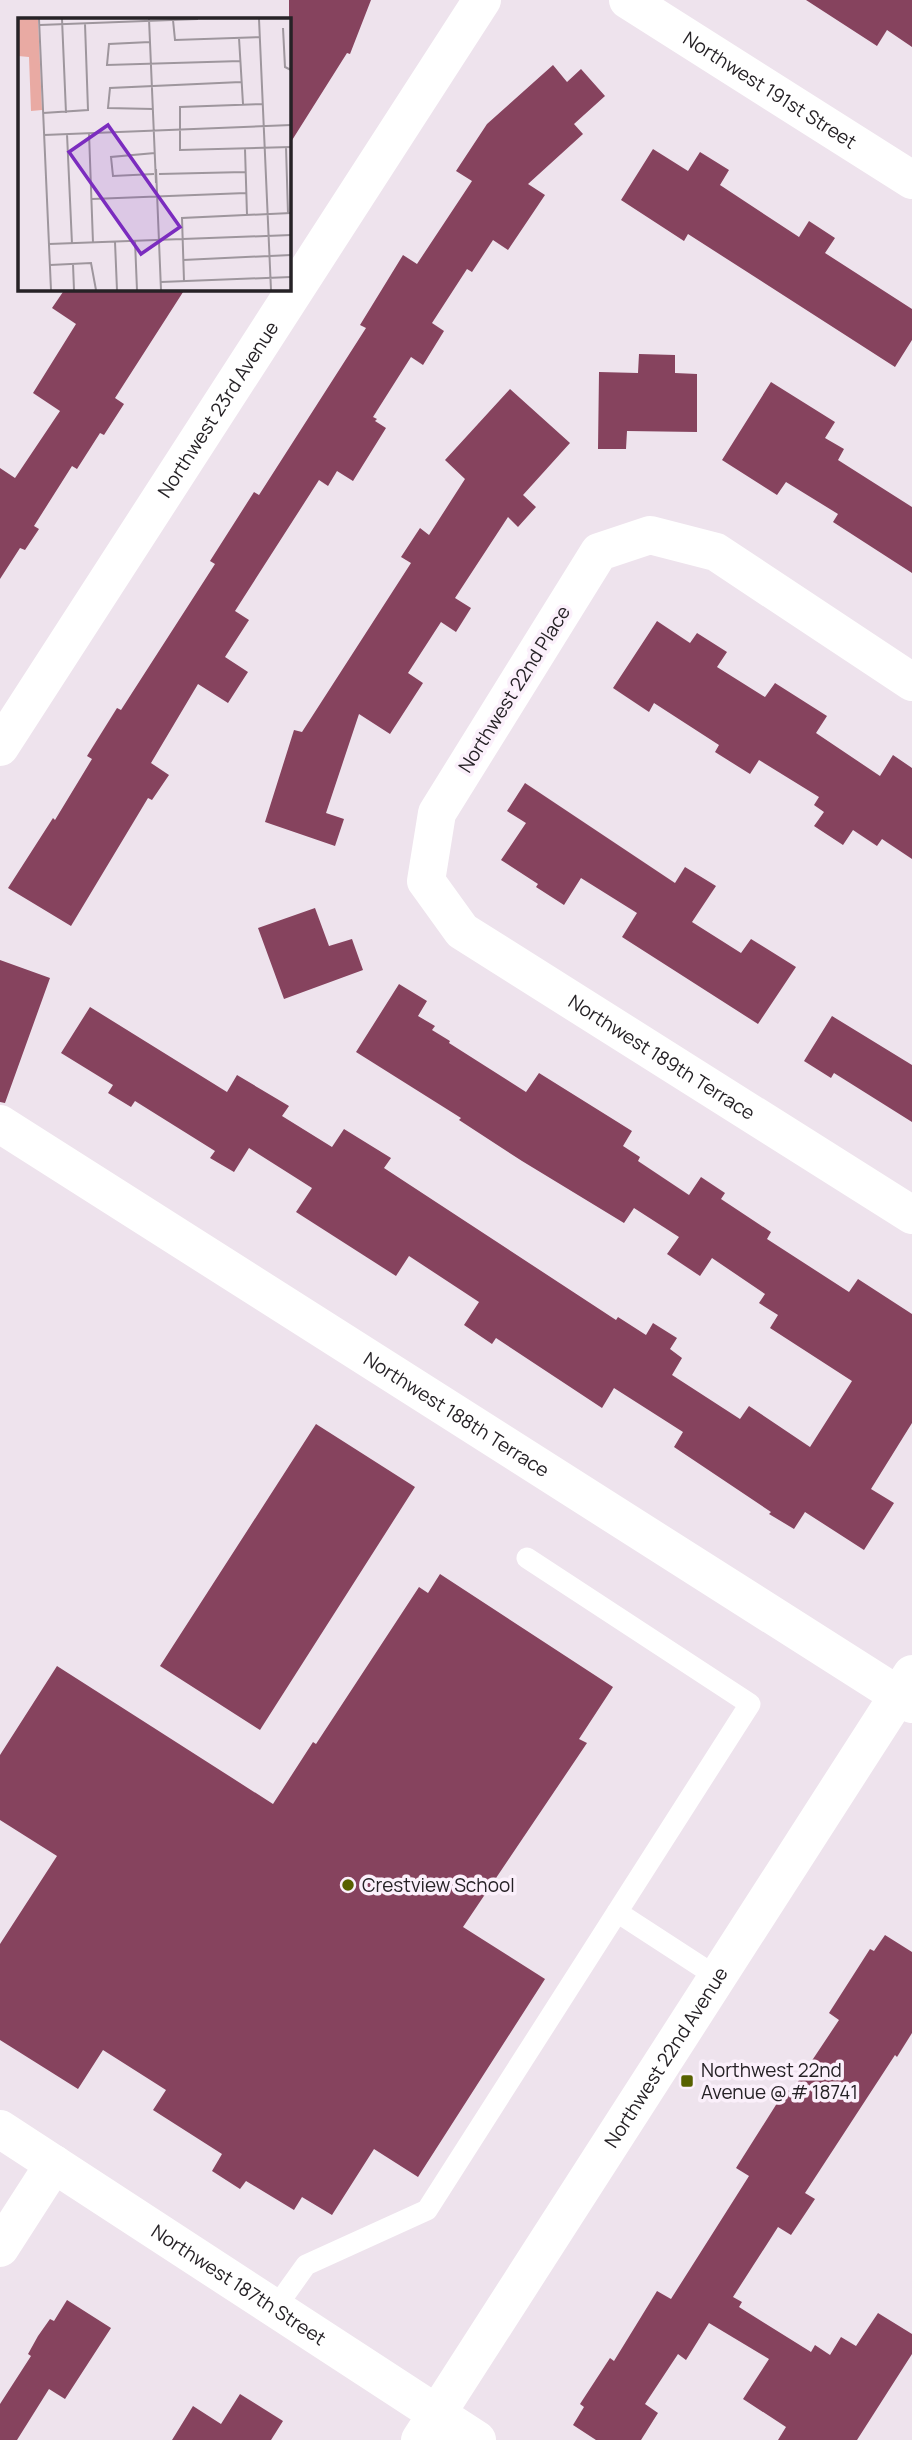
<svg xmlns="http://www.w3.org/2000/svg" width="912" height="2440" viewBox="0 0 912 2440" font-family="Manrope,sans-serif">
  <style>
    .building { fill: #86435e }
    .lines { fill: none; stroke-linecap: round; stroke-linejoin: round }
    .service { stroke: #fff; stroke-width: 21 }
    .minor { stroke: #fff; stroke-width: 38 }
    .tertiary { stroke: #fff; stroke-width: 38 }
    .poi-dot { fill: #576100; stroke: #fbf0fb; stroke-width: 2.5 }
    .labels { text-anchor: middle; dominant-baseline: central; stroke-width: 7; stroke-linejoin: round; paint-order: stroke }
    .street-label { font-size: 19px; fill: #262226; stroke: #fbf0fb }
    .poi-label { font-size: 19px; fill: #262226; stroke: #fbf0fb; text-anchor: start }
    .inset-road { fill: none; stroke: #9e969d; stroke-width: 2 }
    .view { fill: #7b2cbf; fill-opacity: 0.15; stroke: #7b2cbf; stroke-width: 3.5 }
    .inset-edge { fill: none; stroke: #262226; stroke-width: 3.5 }
  </style>
  <rect width="100%" height="100%" fill="#eee3ed"/>
  <path class="building" d="M289,0H371L350,54L347,53L289,145Z
    M806,0H912V47L887,30L877,46Z
    M553,65L567,82L581,69L605,96L574,124L583,134L528,184L545,195L508,250L493,240L472,272L467,269L432,323L444,331L423,365L411,357L373,417L377,419L375,421L386,428L353,481L337,471L328,486L319,480L235,611L249,620L225,657L248,672L228,703L198,684L151,763L169,775L152,800L148,798L71,926L8,888L53,818L55,820L92,759L87,756L117,708L121,710L215,564L210,561L254,492L259,495L366,328L360,325L403,255L417,264L472,181L456,171L487,124Z
    M653,149L688,171L700,152L729,170L720,185L799,237L809,221L835,238L825,253L912,309V340L895,367L688,234L684,241L621,200Z
    M65,289H185L115,398L124,404L104,435L100,433L77,469L72,466L34,526L39,529L25,550L20,548L0,579V468L15,478L60,411L33,393L76,324L52,308Z
    M639,354L675,355V373L697,374V432L627,431L626,449H598L599,372L638,373Z
    M771,382L835,422L825,438L844,449L838,460L912,507V573L833,522L838,514L786,482L777,495L722,460Z
    M510,389L570,443L523,495L536,507L518,527L508,517L455,598L471,608L456,632L441,622L408,673L423,683L390,734L359,714L326,813L344,819L335,846L265,822L294,730L302,732L411,563L401,557L420,528L429,535L465,479L445,460Z
    M657,621L690,643L697,633L727,652L717,667L765,697L775,683L827,716L816,733L880,776L893,755L912,768V859L882,839L877,846L853,830L843,845L814,826L824,812L814,805L819,797L759,760L750,774L715,752L719,745L654,703L649,712L613,688Z
    M525,783L675,883L685,867L716,886L692,922L741,953L751,939L796,967L758,1024L622,937L637,913L581,878L564,905L536,887L538,884L501,860L526,823L507,811Z
    M315,908L329,946L352,939L363,970L284,999L258,928Z
    M0,960L50,978L5,1103L0,1102Z
    M399,984L427,1001L418,1016L435,1026L432,1030L450,1041L449,1043L526,1092L539,1073L632,1131L623,1146L640,1157L638,1161L689,1195L701,1177L725,1193L721,1199L771,1232L767,1239L849,1292L858,1279L912,1314V1423L871,1489L894,1503L864,1550L805,1512L794,1529L769,1514L771,1512L674,1447L683,1432L614,1388L602,1408L496,1338L492,1344L464,1325L479,1302L409,1256L396,1276L296,1212L312,1188L249,1148L234,1172L210,1158L215,1151L135,1101L131,1107L108,1093L113,1085L61,1053L90,1007L227,1092L237,1075L289,1106L282,1116L332,1147L344,1129L391,1158L384,1168L616,1320L618,1317L646,1335L653,1323L677,1338L670,1349L682,1358L672,1375L740,1419L749,1406L810,1447L852,1381L770,1328L778,1315L759,1303L765,1294L712,1258L700,1276L667,1254L679,1237L634,1208L624,1223L522,1161L459,1120L461,1118L356,1052Z
    M832,1016L912,1065V1122L834,1073L831,1078L804,1061Z
    M316,1424L415,1487L260,1730L160,1666Z
    M440,1574L613,1687L579,1739L587,1743L463,1927L545,1979L418,2177L374,2149L332,2215L302,2197L294,2210L246,2181L240,2189L212,2171L222,2154L153,2110L166,2090L103,2050L78,2089L0,2040V1944L57,1856L0,1820V1755L57,1666L273,1804L313,1742L316,1744L419,1587L428,1593Z
    M885,1935L912,1952V2033L897,2057L895,2055L805,2193L815,2199L791,2235L778,2227L733,2297L742,2302L739,2307L811,2352L815,2345L830,2355L841,2337L856,2346L878,2313L912,2334V2354L857,2440H778L786,2427L743,2399L769,2359L709,2323L686,2360L678,2354L645,2404L658,2413L641,2440H596L573,2425L584,2407L580,2404L610,2358L614,2361L657,2291L671,2299L749,2176L736,2168L786,2089L791,2092L839,2020L829,2013L870,1949L874,1951Z
    M67,2300L111,2328L65,2399L49,2389L17,2440H0V2404L31,2356L28,2354L38,2336L50,2319L54,2321Z
    M240,2394L283,2421L271,2440H172L193,2406L221,2424Z"/>
  <g class="lines">
    <path class="service" d="M617,1912L717,1977
      M276,2307L306,2265L427,2210L750,1704L527,1558"/>
    <g class="minor">
      <path id="s1" d="M912,682L716,552L650,535L599,552L437,813L426,881L462,931L912,1215"/>
      <path id="s2" d="M0,747L482,0"/>
      <path id="s3" d="M0,1124L912,1704"/>
      <path id="s4" d="M0,2129L477,2440"/>
      <path d="M0,2248L54,2164"/>
    </g>
    <g class="tertiary">
      <path id="s5" d="M628,0L912,180"/>
      <path id="s6" d="M420,2440L912,1674"/>
    </g>
  </g>
  <g class="poi-dot">
    <circle cx="348" cy="1885" r="7"/>
    <rect x="680" y="2074" width="14" height="14" rx="3.5"/>
  </g>
  <g class="labels">
    <g class="street-label">
      <text stroke="none"><textPath href="#s5" startOffset="168">Northwest 191st Street</textPath></text>
      <text stroke="none"><textPath href="#s2" startOffset="402">Northwest 23rd Avenue</textPath></text>
      <text transform="translate(514 689) rotate(-58)">Northwest 22nd Place</text>
      <text stroke="none"><textPath href="#s1" startOffset="1031">Northwest 189th Terrace</textPath></text>
      <text stroke="none"><textPath href="#s3" startOffset="541">Northwest 188th Terrace</textPath></text>
      <text stroke="none"><textPath href="#s6" startOffset="455">Northwest 22nd Avenue</textPath></text>
      <text stroke="none"><textPath href="#s4" startOffset="285">Northwest 187th Street</textPath></text>
    </g>
    <g class="poi-label">
      <text x="362" y="1885">Crestview School</text>
      <text x="701" y="2070">Northwest 22nd<tspan x="701" dy="22">Avenue @ # 18741</tspan></text>
    </g>
  </g>
  <g transform="translate(18 18)">
    <rect width="273" height="273" fill="#eee3ed"/>
    <path d="M0,1H20L24,92L13,93L11,39L0,38Z" fill="#e9aaa3"/>
    <path class="inset-road" d="M21,1L33,272M44,1L48,95M131,1L138,165M241,1L253,272M155,2L157,22L242,19M22,7L180,1M265,10L267,49L273,52M221,20L225,86M132,24L91,26L89,47L223,43M245,86L162,89V132L273,129M135,91L90,90L92,70L223,64M25,95L70,92L67,6M71,115L75,225M49,116L54,226M26,117L273,107M268,129L270,196M227,131L229,197M138,151L143,272M136,156L95,158L93,139L137,135M141,156L227,154M74,181L228,175M117,223L119,272M97,224L99,272M31,226L273,217M165,242L273,237M55,246L56,272M32,247L73,245L78,272M166,263L164,200L273,195M143,264L273,259"/>
    <path class="view" d="M90,107L162,209L123,236L51,134Z"/>
    <rect width="273" height="273" class="inset-edge"/>
  </g>
</svg>
